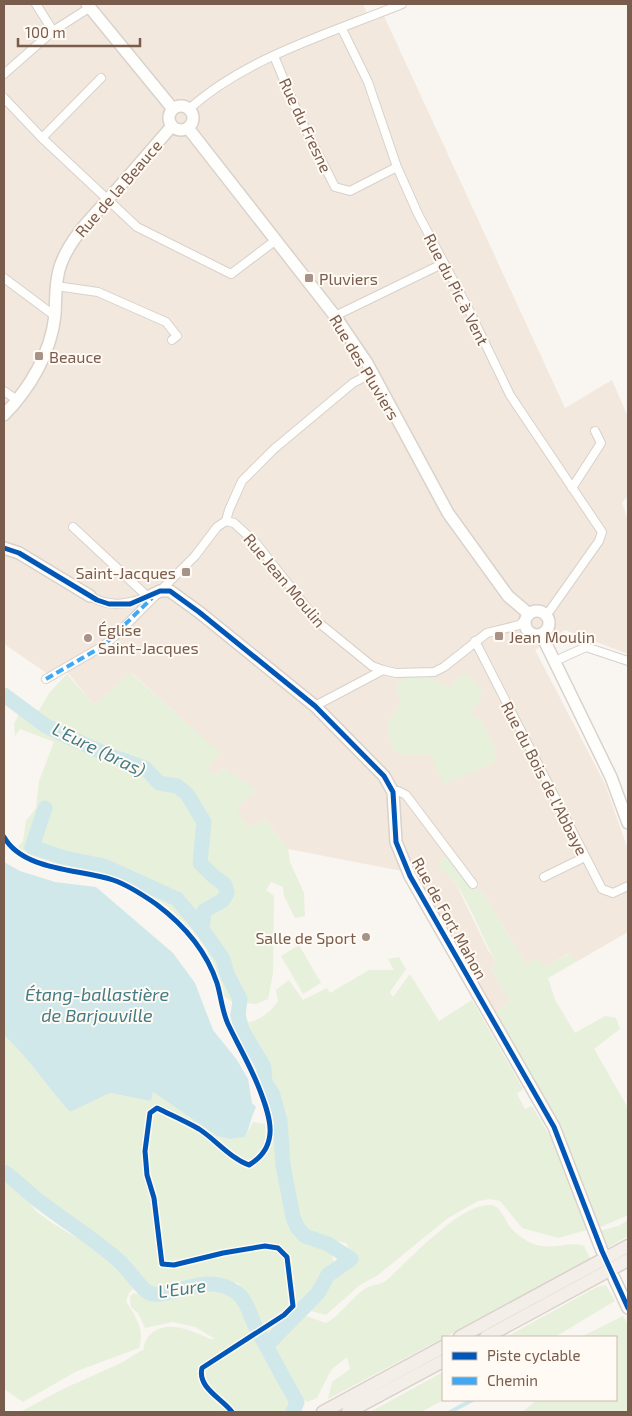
<svg xmlns="http://www.w3.org/2000/svg" width="632" height="1416" viewBox="0 0 632 1416" font-family="'Exo 2',sans-serif">
  <style>
    .residential { fill: #f2e8de }
    .green { fill: #e7f0db; fill-rule: evenodd }
    .water { fill: #d0e8ea }
    .lines { fill: none; stroke-linecap: round; stroke-linejoin: round }
    .river { stroke: #d0e8ea; stroke-width: 15 }
    .street-casing { stroke: #d7d1cb; stroke-width: 10 }
    .secondary-casing { stroke: #d9d2cb; stroke-width: 14 }
    .primary-casing { stroke: #dad1cc; stroke-width: 15 }
    .street { stroke: #fefefd; stroke-width: 8 }
    .secondary { stroke: #fefefd; stroke-width: 11 }
    .primary { stroke: #f3eee8; stroke-width: 12 }
    .quiet { stroke: #3fa9f5; stroke-width: 4; stroke-dasharray: 8 4; stroke-linecap: butt }
    .cycleway-casing { stroke: #fffaf3; stroke-width: 8 }
    .cycleway { stroke: #0057b8; stroke-width: 5 }
    .poi-dot { fill: #a69286; stroke: #fffaf3; stroke-width: 2 }
    .labels { text-anchor: middle; dominant-baseline: central; stroke-width: 4; stroke-linejoin: round; paint-order: stroke }
    .street-label { font-size: 16px; fill: #7a5c4d; stroke: #fffaf3 }
    .poi-label { font-size: 16px; fill: #7a5c4d; stroke: #fffaf3; text-anchor: start }
    .water-label { font-size: 18px; font-style: italic; fill: #437c86; stroke: #fffaf3 }
  </style>
  <rect width="100%" height="100%" fill="#f9f5f0"/>
  <path class="residential" d="M4,4H363L371,22L384,16L565,408L612,380L628,417V495L622,503L628,520V654L565,630L535,650L605,784L628,850V932L576,962L569,953L546,967L527,965L482,892L471,887L449,857L447,872L458,888L488,950L497,963L491,969L510,1000L495,1014L412,873L288,849L266,820L250,827L239,818L237,807L255,791L224,768L214,775L207,769L219,753L132,673L94,705L63,667L48,674L4,644Z"/>
  <path class="green" d="M131,673L220,753L207,769L214,775L224,768L256,790L238,807L239,815L250,827L266,820L288,849L290,862L304,893L305,916L295,918L284,896L283,887L271,882L266,890L274,896L273,973L268,999L256,1004L246,1003L240,992L237,1006L224,996L207,950L192,930L168,907L139,889L101,872L59,865L30,855L18,847L23,841L26,821L36,808L39,781L54,742L20,729L15,736L14,724L19,713L30,718L40,709L49,693L67,674L94,705ZM96,745L114,749L111,753L112,761L96,756Z
    M467,673L483,692L471,714L481,720L496,751L494,763L445,784L434,766L435,759L429,754C397,755 390,758 388,721L401,704L397,690L398,682C415,672 435,677 450,689L455,680Z
    M439,857H449L471,887L482,892L527,965L536,958L546,967L570,953L576,962L548,978L555,1000L575,1033L605,1016L616,1018L620,1029L594,1049L628,1108V1215L594,1230L557,1121L495,1014L510,1000L491,969L497,963C481,939 463,880 440,869Z
    M299,945L321,983L303,994L281,956Z
    M399,957L406,969L390,992L393,997L410,974L439,1021L472,1000L523,1089L517,1094L525,1109L532,1106L554,1143L587,1230L558,1238L522,1228L500,1201L490,1199L478,1201L448,1218L378,1275L360,1285L326,1315L311,1311L306,1316L326,1323C342,1314 351,1298 366,1288C373,1284 382,1285 387,1280C408,1261 461,1202 491,1205C501,1206 505,1221 511,1228C515,1233 522,1238 529,1242C551,1253 565,1240 584,1246L591,1260L328,1399L332,1382L350,1369L347,1357L331,1370L317,1398L307,1402L295,1389L290,1376L266,1336L263,1324L251,1301L238,1283L215,1278L195,1279L163,1291L151,1289L109,1247L66,1218L4,1163V1035C29,1058 47,1087 70,1112L109,1093L151,1101L152,1091L217,1136L230,1139L245,1137L253,1122L265,1124L266,1145L261,1153L264,1156C270,1146 275,1135 273,1123C270,1091 246,1051 231,1023L230,1014L233,1009L246,1023C260,1020 270,1013 278,1001L276,990L289,980L303,1000L327,988L330,993L369,970H394L388,959ZM289,1227L314,1236L346,1243L357,1264L335,1270C336,1245 307,1239 289,1227Z
    M4,1180L24,1196L36,1211L49,1221L75,1237L97,1245L138,1285L129,1293L126,1301C136,1318 145,1328 139,1348L77,1371L23,1402L4,1389Z
    M628,1220V1236L605,1249L599,1231L618,1226Z
    M606,1285L615,1301L555,1337H506L597,1287Z
    M201,1286L233,1293L242,1306L248,1324L258,1334L273,1362L293,1402L290,1412H20L63,1389L121,1363L144,1349C144,1342 147,1337 153,1332C170,1320 193,1331 210,1339H215L195,1327L173,1322L145,1328L138,1313L131,1307L130,1296L134,1293L170,1300Z
    M623,1316L628,1324V1412H522L537,1400H616V1337H581Z
    M443,1372L444,1400L421,1412H370Z"/>
  <path class="water" d="M4,862L20,871L55,882L96,887L173,953L195,983L213,1030L237,1060L248,1079L252,1103L256,1107C251,1117 250,1126 245,1137L230,1139L217,1136L153,1092L151,1101L110,1093L70,1112C47,1087 29,1058 4,1035Z
    M468,1400H477L454,1412H446Z"/>
  <g class="lines">
    <path class="river" d="M4,695L46,726L62,734L106,754L145,768L159,783L177,786L187,794L204,822L200,863L212,875L225,885L227,893L223,900L204,911L202,929L223,959L227,974L240,999L238,1015L242,1030L264,1067L265,1082L273,1095L280,1121L283,1165L293,1217L297,1227L305,1236L328,1244L351,1259L328,1275L318,1293L267,1345
      M45,808L32,847L65,858L104,866L177,899L202,929
      M4,1172C16,1180 27,1192 39,1201C65,1221 93,1238 118,1260C128,1269 136,1282 146,1291C164,1305 205,1268 237,1293C248,1301 250,1317 257,1329C270,1353 283,1378 297,1402L293,1412"/>
    <g class="street-casing">
      <path id="street" d="M36,4L53,31
        M342,29L368,82L397,167L418,214L469,310L510,395L602,532L599,541L546,616
        M274,56L298,114L335,187L350,191L397,167
        M4,74L53,31L89,8
        M4,98L42,138L137,227L231,274L276,240
        M189,109C247,57 331,33 402,4
        M42,138L101,78
        M4,278L55,316
        M56,286L98,292L166,322L177,336L172,340
        M335,316L444,263
        M4,391L17,400
        M572,488L601,443L595,431
        M226,521L234,523L256,543L318,622L372,666L383,670L396,673L434,672L444,667L487,633L519,625L525,620
        M73,527L148,597C128,604 109,608 90,596
        M475,641L602,889L613,893L628,886
        M555,661L586,647L628,661
        M46,679L103,646L115,636L195,556L217,527L226,521L229,510L242,481L274,449L353,383L372,373
        M315,706L383,670
        M393,792L398,791L406,795L473,884
        M544,877L585,857"/>
    </g>
    <g class="secondary-casing">
      <path id="secondary" d="M87,4L173,109
        M169 118a12 12 0 1 1 24 0a12 12 0 1 1-24 0Z
        M188,128L335,316L367,363L448,513L508,596L529,614
        M4,415C30,388 51,353 55,315C56,296 55,276 63,259C74,234 92,218 109,198C130,175 151,150 172,126
        M4,548L19,553L90,596
        M148,597L160,591H170L199,612L315,706L384,776L393,792L396,842L410,876L554,1127L602,1251
        M525 623a12 12 0 1 1 24 0a12 12 0 1 1-24 0Z
        M544,633L546,644L611,777L628,823
        M614,1278L628,1308"/>
    </g>
    <g class="primary-casing">
      <path id="primary" d="M460,1337L628,1246
        M486,1337L628,1260
        M323,1412L443,1347
        M348,1412L443,1361"/>
    </g>
    <use href="#street" class="street"/>
    <use href="#secondary" class="secondary"/>
    <use href="#primary" class="primary"/>
    <path class="quiet" d="M46,679L103,646L152,598"/>
    <g class="cycleway-casing">
      <path id="cycleway" d="M4,548L19,553L97,600L109,604H130L160,591H170L199,612L315,706L384,776L393,792L396,842L410,876L554,1127L602,1251L628,1308
        M4,837C23,871 80,869 113,880C128,885 143,895 156,904C184,925 206,950 217,983C221,996 222,1011 228,1024C238,1045 250,1065 259,1088C270,1116 281,1146 249,1165C230,1158 216,1140 199,1129C185,1121 171,1115 157,1108L150,1113L145,1151L147,1175L154,1198L162,1264L174,1265L223,1253L265,1246L278,1248L287,1257L293,1306L284,1315L202,1368C197,1388 223,1399 232,1412"/>
    </g>
    <use href="#cycleway" class="cycleway"/>
  </g>
  <g class="poi-dot">
    <rect x="304" y="273" width="10" height="10" rx="2.5"/>
    <rect x="34" y="351" width="10" height="10" rx="2.5"/>
    <rect x="181" y="567" width="10" height="10" rx="2.5"/>
    <rect x="494" y="631" width="10" height="10" rx="2.5"/>
    <circle cx="88" cy="638" r="5"/>
    <circle cx="366" cy="937" r="5"/>
  </g>
  <g class="labels">
    <g class="street-label">
      <text transform="translate(306 125) rotate(65)">Rue du Fresne</text>
      <text transform="translate(118 188) rotate(-49)">Rue de la Beauce</text>
      <text transform="translate(457 289) rotate(63)">Rue du Pic à Vent</text>
      <text transform="translate(365 367) rotate(59)">Rue des Pluviers</text>
      <text transform="translate(285 580) rotate(50)">Rue Jean Moulin</text>
      <text transform="translate(545 778) rotate(63)">Rue du Bois de l'Abbaye</text>
      <text transform="translate(450 918) rotate(61)">Rue de Fort Mahon</text>
    </g>
    <g class="poi-label">
      <text x="319" y="278">Pluviers</text>
      <text x="49" y="356">Beauce</text>
      <text x="176" y="572" text-anchor="end">Saint-Jacques</text>
      <text x="98" y="629">Église<tspan x="98" dy="18">Saint-Jacques</tspan></text>
      <text x="509" y="636">Jean Moulin</text>
      <text x="356" y="937" text-anchor="end">Salle de Sport</text>
    </g>
    <g class="water-label">
      <text transform="translate(99 749) rotate(26)">L'Eure (bras)</text>
      <text x="97" y="994">Étang-ballastière<tspan x="97" dy="21">de Barjouville</tspan></text>
      <text transform="translate(182 1288) rotate(-8)">L'Eure</text>
    </g>
  </g>
  <rect width="632" height="1416" fill="none" stroke="#7a5c4d" stroke-width="10"/>
  <rect x="442" y="1336" width="175" height="65" fill="#fffaf3" stroke="#cabbb1"/>
  <rect x="452" y="1352" width="25" height="8" fill="#0057b8" stroke="#cabbb1"/>
  <text x="487" y="1361" font-size="15" fill="#7a5c4d">Piste cyclable</text>
  <rect x="452" y="1377" width="25" height="8" fill="#3fa9f5" stroke="#cabbb1"/>
  <text x="487" y="1386" font-size="15" fill="#7a5c4d">Chemin</text>
  <path d="M18 38v8h122v-8" fill="none" stroke="#7a5c4d" stroke-width="2.5"/>
  <text x="25" y="38" font-size="15" fill="#7a5c4d" stroke="#fffaf3" stroke-width="4" paint-order="stroke">100 m</text>
</svg>
